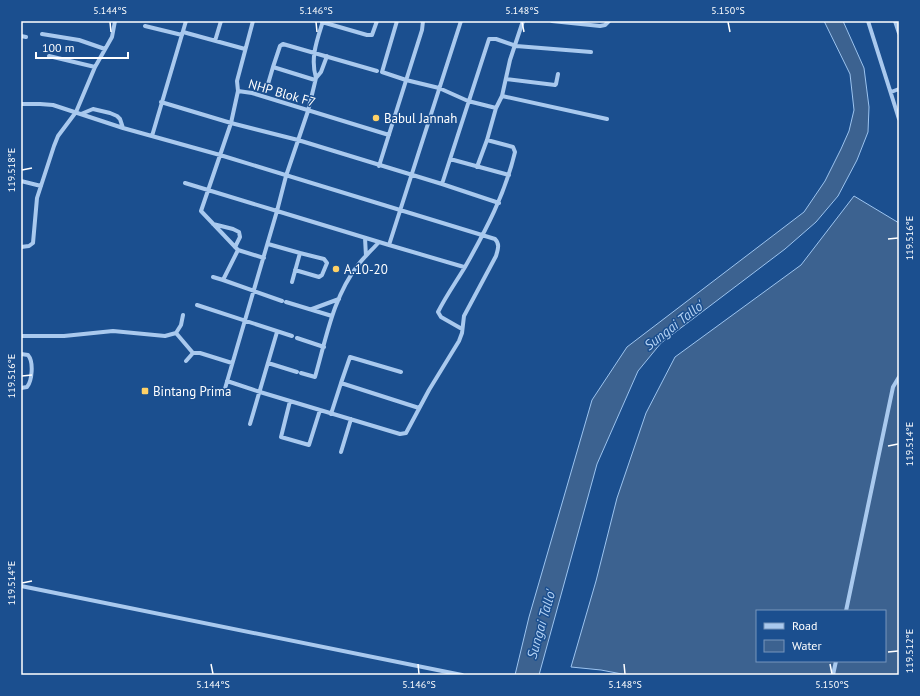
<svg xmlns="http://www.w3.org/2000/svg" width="920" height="696" viewBox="0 0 920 696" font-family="'PT Sans',sans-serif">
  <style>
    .water { fill: #3c6290; stroke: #9cc4f0; fill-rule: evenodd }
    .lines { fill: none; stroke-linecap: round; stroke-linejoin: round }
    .minor { stroke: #a9c9ee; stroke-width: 4 }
    .ticks { fill: none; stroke: #fff; stroke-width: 1.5 }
    .poi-dot { fill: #ffd166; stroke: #1b4f8f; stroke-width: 1.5 }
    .labels { text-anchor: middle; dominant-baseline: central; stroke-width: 3; stroke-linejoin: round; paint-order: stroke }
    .street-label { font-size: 13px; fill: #fff; stroke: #1b4f8f }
    .poi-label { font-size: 13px; fill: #fff; stroke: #1b4f8f; text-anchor: start }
    .water-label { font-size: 14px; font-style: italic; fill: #b5d3f5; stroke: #1b4f8f }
    .neatline { fill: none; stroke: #fff; stroke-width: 1.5 }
    .ticks-label { font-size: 10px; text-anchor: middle; fill: #fff }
  </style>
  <rect width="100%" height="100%" fill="#1b4f8f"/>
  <path class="water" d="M824,21H843L864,68L869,107L868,132L857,160L838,196L816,222L785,249L661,343L638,371L597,464L539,675H515L529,617L592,400L627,347L804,212L825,181L841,149L849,131L854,110L850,74Z
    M854,196L899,223V675H627L601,670L571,667L596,581L617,498L646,413L675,357L801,265ZM757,611H885V661H757Z"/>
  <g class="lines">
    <path class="minor" d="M253,21L237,81L238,91L252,93L389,135
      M397,21L382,72L406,80L439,88L468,101L496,108L487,140L477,167
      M461,21L389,245L464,267
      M552,21L600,26L605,25L609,21
      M868,21L899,119
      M895,21L899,33
      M322,22L367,35H372L377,21
      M145,26L182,35
      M183,32L245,49
      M42,34L79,40L105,49
      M21,36L26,37
      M215,41L221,21
      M49,56L95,67
      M327,56L321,72L316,78L308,111L286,176L277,211L389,245
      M316,78C310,58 317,40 323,21
      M506,79L555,85L556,84L558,74
      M315,80L273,67L280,46L283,44L377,71
      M268,84L273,67
      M238,91L231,123L201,211L238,250L223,280L282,301
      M891,92L899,89
      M502,96L607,119
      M161,102L231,123L298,140L442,184L499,203
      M21,104H40L53,105L123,128L220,155L495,239C500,244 498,249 496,256L464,316L462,333L459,341L429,390L406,433L400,434L260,392L227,381
      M496,108L502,96L510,60L523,21
      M81,114L93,109L110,113L117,116L120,119L123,128
      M152,136L186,21
      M450,159L509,175
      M379,166L422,30L423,21
      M21,181L41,186
      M185,183L277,211L224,392
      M442,184L489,39H496L516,46L591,52
      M213,224L233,229L239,232L240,237L235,247
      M365,238L366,256
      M268,244L300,253L292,282
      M21,247L29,246L33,243L37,198L54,146L58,136L76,112L95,67L112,37L115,21
      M238,250L264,258
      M295,270L319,277L322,275L327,263L324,259L300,253
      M213,277L223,280
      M286,302L332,316
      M197,305L292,336
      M312,309L339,299
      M462,329L441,317L438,312C446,296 456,282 465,267C486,230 505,194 515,152L513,147L487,140
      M176,333L193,353
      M21,336H64L113,331L165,336L176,333L181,325L183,315
      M297,338L324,347
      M21,354L28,355C34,362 32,381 27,387L21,388
      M186,361L193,353H200L232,363
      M268,363L297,372
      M301,373L315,377C326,339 333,297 358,265C364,257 372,250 379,242
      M341,383L350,357L401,372
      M290,401L281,437L309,445L320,410
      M331,414L341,383L419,408
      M250,424L277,332
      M341,452L351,419
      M21,586L462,675
      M846,611L893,387L899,377
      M833,675L836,661"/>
  </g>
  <path class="ticks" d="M110,22L111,32M316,22L317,32M522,22L524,32M728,22L730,32M22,170L32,168M888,239L898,238M22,376L32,375M888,446L898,444M22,583L32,581M888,652L898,651M211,664L213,674M418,664L419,674M624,664L625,674M830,664L832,674"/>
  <g class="poi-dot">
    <circle cx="376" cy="118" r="4"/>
    <circle cx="336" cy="269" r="4"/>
    <rect x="141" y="387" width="8" height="8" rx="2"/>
  </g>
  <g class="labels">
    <g class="street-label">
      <text transform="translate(282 93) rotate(16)">NHP Blok F7</text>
    </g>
    <g class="poi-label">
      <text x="384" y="118">Babul Jannah</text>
      <text x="344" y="269">A.10-20</text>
      <text x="153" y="391">Bintang Prima</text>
    </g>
    <g class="water-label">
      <text transform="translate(674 325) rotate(-38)">Sungai Tallo'</text>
      <text transform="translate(541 624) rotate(-74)">Sungai Tallo'</text>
    </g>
  </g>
  <rect width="920" height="696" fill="none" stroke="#1b4f8f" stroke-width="44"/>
  <rect x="756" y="610" width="130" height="52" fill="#1b4f8f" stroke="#7695bc"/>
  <rect x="764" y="623" width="20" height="6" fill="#a9c9ee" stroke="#7695bc"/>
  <text x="792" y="630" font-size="12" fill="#ffffff">Road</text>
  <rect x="764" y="640" width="20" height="12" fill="#3c6290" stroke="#7695bc"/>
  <text x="792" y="650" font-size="12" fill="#ffffff">Water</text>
  <path d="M36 52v6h92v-6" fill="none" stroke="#ffffff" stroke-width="2"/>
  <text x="42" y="52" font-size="12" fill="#ffffff" stroke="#1b4f8f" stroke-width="3" paint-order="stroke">100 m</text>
  <rect x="22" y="22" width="876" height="652" class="neatline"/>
  <g class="ticks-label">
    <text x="110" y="14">5.144°S</text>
    <text x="316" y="14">5.146°S</text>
    <text x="522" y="14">5.148°S</text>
    <text x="728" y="14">5.150°S</text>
    <text transform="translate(11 170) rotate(-90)" y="4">119.518°E</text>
    <text transform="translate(909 238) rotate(-90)" y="4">119.516°E</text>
    <text transform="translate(11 376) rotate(-90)" y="4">119.516°E</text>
    <text transform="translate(909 444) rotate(-90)" y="4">119.514°E</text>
    <text transform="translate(11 583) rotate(-90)" y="4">119.514°E</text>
    <text transform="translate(909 651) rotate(-90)" y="4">119.512°E</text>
    <text x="213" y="688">5.144°S</text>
    <text x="419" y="688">5.146°S</text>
    <text x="625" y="688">5.148°S</text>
    <text x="832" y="688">5.150°S</text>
  </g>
</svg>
